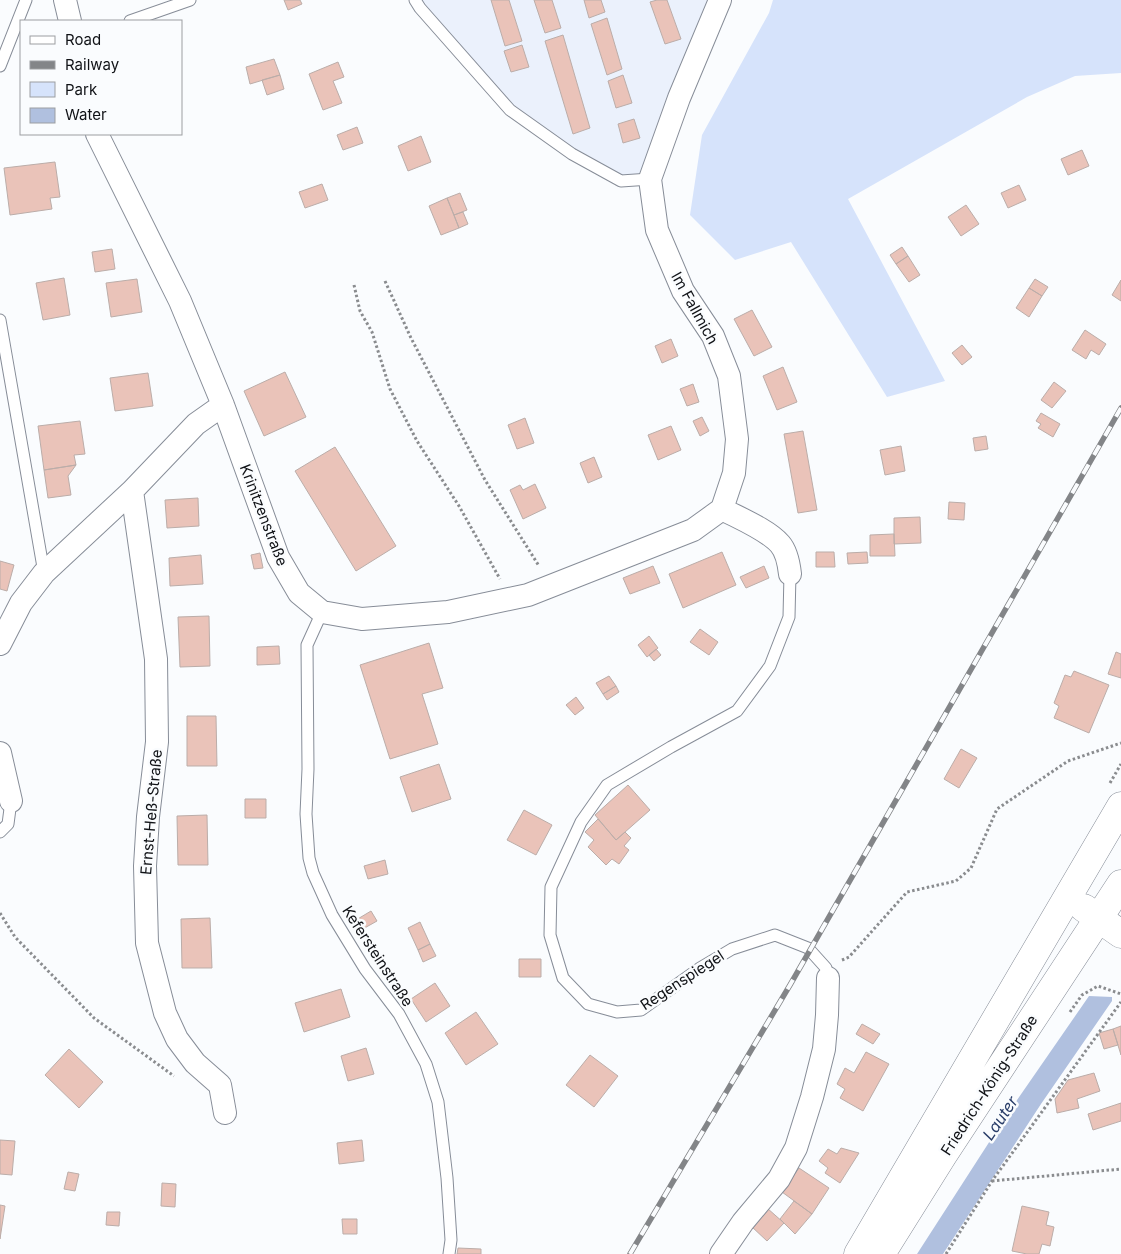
<svg xmlns="http://www.w3.org/2000/svg" width="1121" height="1254" viewBox="0 0 1121 1254" font-family="Inter,sans-serif">
  <style>
    .built { fill: #ebf1fc }
    .green { fill: #d6e3fb }
    .water { fill: #b0c0df }
    .building { fill: #eac3b9; stroke: #bbada9 }
    .lines { fill: none; stroke-linecap: round; stroke-linejoin: round }
    .lane-casing { stroke: #878d98; stroke-width: 13 }
    .street-casing { stroke: #878d98; stroke-width: 24 }
    .secondary-casing { stroke: #878d98; stroke-width: 29 }
    .path { stroke: #8a8c8f; stroke-width: 3; stroke-dasharray: 2.5 2.5; stroke-linecap: butt }
    .lane { stroke: #fff; stroke-width: 11 }
    .street { stroke: #fff; stroke-width: 22 }
    .secondary { stroke: #fff; stroke-width: 28 }
    .rail-casing { stroke: #838588; stroke-width: 5.5 }
    .rail { stroke: #fafcfe; stroke-width: 4; stroke-dasharray: 11; stroke-linecap: butt }
    .labels { text-anchor: middle; dominant-baseline: central; stroke-width: 5; stroke-linejoin: round; paint-order: stroke }
    .street-label { font-size: 15px; fill: #101216; stroke: #fafcfe }
    .water-label { font-size: 16px; font-style: italic; fill: #2a3e69; stroke: #fafcfe }
  </style>
  <rect width="100%" height="100%" fill="#fafcfe"/>
  <path class="built" d="M415,0H720L650,179L621,181L510,110Z"/>
  <path class="green" d="M773,0H1121V73L1075,76L1027,97L848,199L945,381L887,397L791,242L735,260L690,215L702,135L769,13Z"/>
  <path class="water" d="M1089,996L1112,997V1001L1041,1104L943,1254H917L1006,1116Z"/>
  <path class="building" d="M284,0H300L302,4L288,10Z
    M491,0H509L522,41L505,46Z
    M534,0H552L561,28L545,33Z
    M584,0H601L605,12L589,18Z
    M657,0H667L681,39L665,44L650,2Z
    M607,18L622,69L607,75L591,24Z
    M563,35L590,128L573,134L545,41Z
    M522,45L529,67L511,72L504,51Z
    M274,59L280,75L250,84L246,67Z
    M338,62L344,77L333,81L342,103L323,110L309,74Z
    M280,75L284,89L267,95L262,80Z
    M623,75L632,103L616,108L608,81Z
    M634,119L640,138L623,143L618,124Z
    M357,127L363,143L343,150L337,135Z
    M421,136L431,162L408,171L398,146Z
    M1082,150L1089,166L1068,175L1061,159Z
    M55,162L60,197L50,198L52,209L10,215L4,168Z
    M322,184L328,200L305,208L299,192Z
    M1019,185L1026,200L1008,208L1001,193Z
    M460,193L467,210L454,215L447,198Z
    M447,198L459,228L441,235L429,206Z
    M966,205L979,224L961,236L948,217Z
    M463,212L468,224L459,228L454,215Z
    M902,247L908,256L896,264L890,255Z
    M112,249L115,269L95,272L92,252Z
    M908,256L920,275L909,282L896,264Z
    M64,278L70,315L43,320L36,283Z
    M137,279L142,312L111,317L106,283Z
    M1035,279L1048,287L1042,296L1029,288Z
    M1121,280V301L1112,295Z
    M1029,288L1042,296L1029,317L1016,308Z
    M752,310L772,347L754,356L734,319Z
    M1085,330L1106,344L1099,355L1091,350L1086,359L1072,350Z
    M671,339L678,356L662,363L655,346Z
    M962,345L972,357L962,365L952,353Z
    M783,367L797,402L777,410L763,376Z
    M285,372L306,417L264,436L244,391Z
    M148,373L153,406L115,411L110,378Z
    M1054,382L1066,391L1052,408L1041,400Z
    M693,384L699,402L687,406L680,389Z
    M1041,413L1060,424L1053,437L1038,428L1041,424L1036,421Z
    M702,417L709,431L700,436L693,421Z
    M525,418L534,443L517,449L508,425Z
    M80,421L85,454L74,455L76,465L44,470L38,426Z
    M671,426L681,450L658,460L648,435Z
    M803,431L817,510L798,513L784,434Z
    M986,436L988,449L975,451L973,438Z
    M901,446L905,471L885,475L880,450Z
    M335,447L396,546L356,571L295,471Z
    M594,457L602,477L588,483L580,463Z
    M76,465L68,476L71,495L48,498L44,470Z
    M535,484L546,508L523,519L510,490L520,485L523,490Z
    M198,498L199,526L167,528L165,500Z
    M949,502L965,503L964,520L948,519Z
    M920,517L921,543L894,544V518Z
    M894,534L895,556H870V535Z
    M722,552L736,585L683,608L669,574Z
    M816,552H834L835,567H816Z
    M867,552L868,563L848,564L847,553Z
    M260,553L263,568L254,569L251,555Z
    M201,555L203,584L170,586L169,558Z
    M0,561L14,565L7,591L0,589Z
    M653,566L660,583L630,594L623,578Z
    M764,566L769,578L746,588L740,577Z
    M209,616L210,666L180,667L178,617Z
    M700,629L718,642L709,655L690,642Z
    M649,636L658,648L647,657L638,645Z
    M429,643L443,688L422,694L438,744L390,759L360,665Z
    M279,646L280,664L257,665V647Z
    M656,649L661,655L654,661L649,655Z
    M1116,652L1121,654V678L1108,674Z
    M1074,671L1109,685L1089,733L1054,718L1059,706L1054,703L1065,675L1071,677Z
    M609,676L616,686L603,694L596,683Z
    M616,686L619,692L607,700L603,694Z
    M576,697L584,708L575,715L566,705Z
    M187,716H216L217,766H187Z
    M961,749L977,758L959,788L944,779Z
    M439,764L451,799L412,812L400,777Z
    M628,785L650,810L616,840L595,815Z
    M245,799H266V818H245Z
    M524,810L552,825L536,855L507,840Z
    M207,815L208,865H178L177,816Z
    M598,819L616,840L625,832L631,838L624,846L629,850L619,864L612,859L606,865L588,847L594,840L585,832Z
    M385,860L388,874L368,879L364,866Z
    M371,911L377,921L361,930L356,920Z
    M210,918L212,968H182L181,919Z
    M420,922L430,944L418,950L408,928Z
    M430,944L436,956L423,962L418,950Z
    M519,959H541V977H519Z
    M435,983L450,1006L426,1022L411,999Z
    M341,989L350,1017L304,1032L295,1003Z
    M476,1012L498,1044L466,1065L445,1033Z
    M862,1024L880,1034L873,1044L856,1034Z
    M1121,1026V1055L1113,1029Z
    M1113,1029L1118,1045L1104,1049L1099,1033Z
    M366,1048L374,1074L348,1081L341,1056Z
    M69,1049L103,1082L79,1108L45,1075Z
    M866,1052L889,1064L863,1111L840,1098L845,1089L837,1084L845,1068L854,1073Z
    M590,1055L618,1076L594,1107L566,1085Z
    M1094,1073L1100,1091L1077,1099L1079,1108L1057,1113L1055,1099L1068,1080Z
    M1121,1103V1121L1093,1130L1088,1114Z
    M0,1140L15,1141L12,1175L0,1174Z
    M362,1140L364,1161L339,1164L337,1143Z
    M841,1148L859,1153L840,1183L825,1173L828,1168L819,1161L828,1149L837,1154Z
    M799,1168L829,1188L812,1214L782,1192Z
    M68,1172L79,1174L75,1191L64,1189Z
    M162,1183L176,1184L175,1207L161,1206Z
    M794,1201L812,1214L795,1234L780,1219Z
    M0,1205L5,1206L0,1239Z
    M1022,1206L1049,1212L1046,1225L1054,1227L1050,1246L1042,1244L1039,1254H1027L1012,1251Z
    M767,1208L784,1223L767,1241L751,1226Z
    M107,1212H120L119,1226L106,1225Z
    M342,1219H357V1234H343Z
    M458,1248L481,1249V1254H457Z"/>
  <g class="lines">
    <g class="lane-casing">
      <path id="lane" d="M415,0L420,8L510,110L572,154L621,181L650,179
        M130,21L190,0
        M0,66L26,0
        M0,320L44,573
        M790,574L789,617L770,666L737,711L671,747L607,785L581,822L551,887L550,935L563,978L588,1004L617,1012L641,1010L700,968L732,949L775,935L808,948L826,968L828,978
        M322,612L307,645L308,769L306,814L309,858L313,873L332,915L365,969L399,1014L426,1064L438,1102L447,1178L451,1240L449,1254
        M0,832L8,824L11,801"/>
    </g>
    <g class="street-casing">
      <path id="street" d="M65,0L70,21
        M720,0L679,98L650,179L657,230L683,291L713,336L729,376L737,439L734,473L722,509
        M97,134L180,301L223,405L278,557L299,593L322,612L362,619L448,612L528,595L693,530L722,509
        M132,491L156,659L157,742L148,817L145,866L147,943L165,1013L177,1039L195,1063L220,1085L225,1113
        M722,509C739,518 768,530 780,544C787,552 789,565 790,574
        M0,644L21,603L44,573L132,491L196,424L223,405
        M0,753L11,801
        M721,1254L743,1222L779,1179L796,1148L812,1097L824,1049L827,1015L828,978"/>
    </g>
    <g class="secondary-casing">
      <path id="secondary" d="M1084,908L1121,934
        M858,1254L1121,806
        M881,1254L943,1155L1121,884"/>
    </g>
    <path class="path" d="M385,281L411,338L485,480L539,566
      M354,285L360,311L372,332L390,389L417,441L459,506L500,579
      M1110,783L1121,764
      M0,913L15,937L94,1018L174,1076
      M842,960L849,957L907,892L956,881L971,868L997,809L1068,761L1121,743
      M1070,1012L1082,995L1098,986L1121,994
      M992,1181L1121,1169
      M946,1254L992,1181L1121,1002"/>
    <use href="#lane" class="lane"/>
    <use href="#street" class="street"/>
    <use href="#secondary" class="secondary"/>
    <g class="rail-casing">
      <path id="rail" d="M630,1254L790,985L1121,408"/>
    </g>
    <use href="#rail" class="rail"/>
  </g>
  <g class="labels">
    <g class="street-label">
      <text transform="translate(695 308) rotate(61)">Im Fallmich</text>
      <text transform="translate(264 515) rotate(69)">Krinitzenstraße</text>
      <text transform="translate(151 812) rotate(-85)">Ernst-Heß-Straße</text>
      <text transform="translate(378 956) rotate(57)">Kefersteinstraße</text>
      <text transform="translate(682 980) rotate(-33)">Regenspiegel</text>
      <text transform="translate(989 1085) rotate(-57)">Friedrich-König-Straße</text>
    </g>
    <g class="water-label">
      <text transform="translate(1000 1118) rotate(-56)">Lauter</text>
    </g>
  </g>
  <rect x="20" y="20" width="162" height="115" fill="#fafcfe" stroke="#9c9ea1"/>
  <rect x="30" y="36" width="25" height="8" fill="#ffffff" stroke="#9c9ea1"/>
  <text x="65" y="45" font-size="15" fill="#101216">Road</text>
  <rect x="30" y="61" width="25" height="8" fill="#838588" stroke="#9c9ea1"/>
  <text x="65" y="70" font-size="15" fill="#101216">Railway</text>
  <rect x="30" y="82" width="25" height="15" fill="#d6e3fb" stroke="#9c9ea1"/>
  <text x="65" y="95" font-size="15" fill="#101216">Park</text>
  <rect x="30" y="108" width="25" height="15" fill="#b0c0df" stroke="#9c9ea1"/>
  <text x="65" y="120" font-size="15" fill="#101216">Water</text>
</svg>
